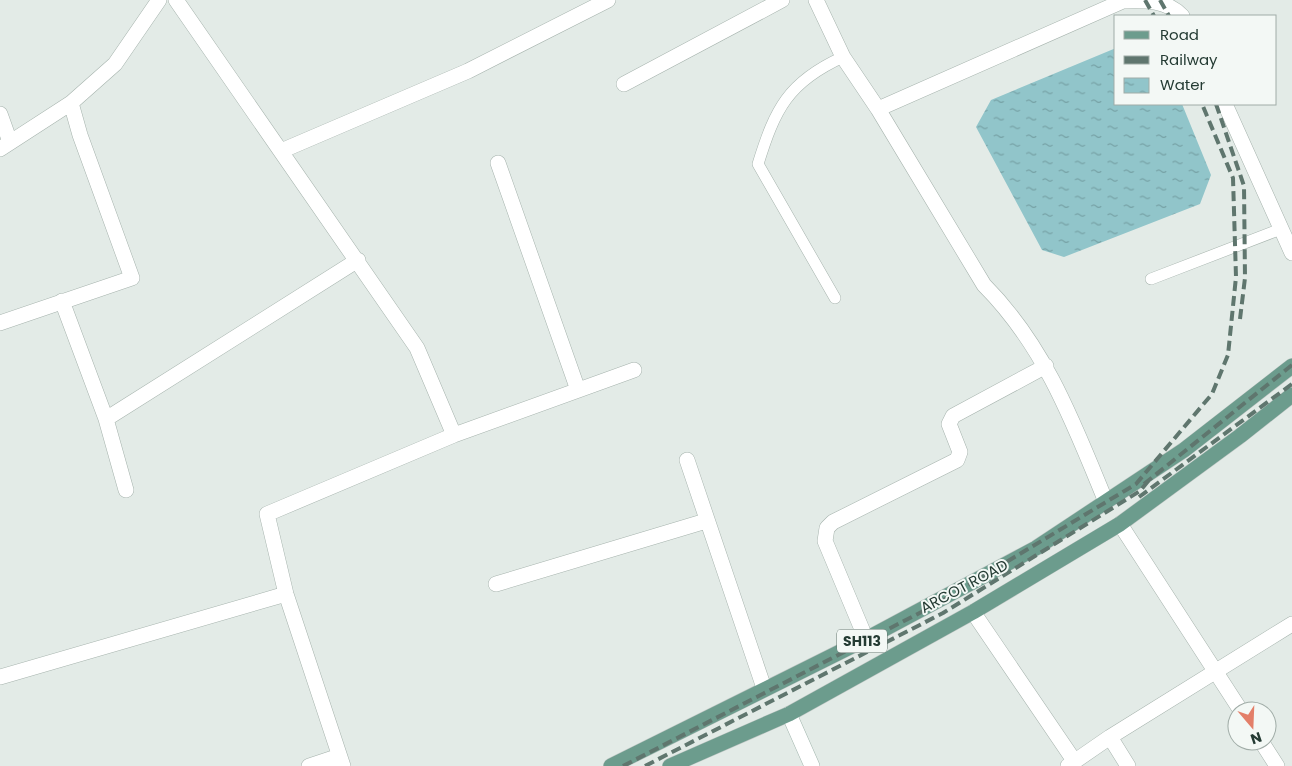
<svg xmlns="http://www.w3.org/2000/svg" width="1292" height="766" viewBox="0 0 1292 766" font-family="Poppins,sans-serif">
  <style>
    .water { fill: url(#water-ripples) }
    .lines { fill: none; stroke-linecap: round; stroke-linejoin: round }
    .lane-casing { stroke: #a6b3ad; stroke-width: 12 }
    .street-casing { stroke: #a6b3ad; stroke-width: 16 }
    .secondary-casing { stroke: #a2b6ae; stroke-width: 16 }
    .primary-casing { stroke: #c2c8c6; stroke-width: 16 }
    .lane { stroke: #fff; stroke-width: 11 }
    .street { stroke: #fff; stroke-width: 15 }
    .secondary { stroke: #fff; stroke-width: 15 }
    .primary { stroke: #6c9c8d; stroke-width: 15 }
    .rail { stroke: #5f766e; stroke-width: 4; stroke-dasharray: 10 5; stroke-linecap: butt }
    .labels { text-anchor: middle; dominant-baseline: central; stroke-width: 4; stroke-linejoin: round; paint-order: stroke }
    .shield { fill: #f3f8f5; stroke: #62746d; stroke-width: 1 }
    .shield-label { font-size: 14px; font-weight: bold; fill: #243b33 }
    .street-label { font-size: 15px; fill: #243b33; stroke: #f3f8f5 }
  </style>
  <defs>
    <pattern id="water-ripples" width="26" height="14" patternUnits="userSpaceOnUse" patternTransform="scale(1.25)"><rect width="26" height="14" fill="#91c5ca"/><path d="M2 4q2-2 4 0t4 0M15 11q2-2 4 0t4 0" fill="none" stroke="#76a1a5"/></pattern>
  </defs>
  <rect width="100%" height="100%" fill="#e3ebe7"/>
  <path class="water" d="M1116,48V104H1182L1211,175L1200,204L1064,257L1042,250L976,127L991,100Z"/>
  <g class="lines">
    <g class="lane-casing">
      <path id="lane" d="M1151,279L1281,229
        M835,298L758,164C775,109 788,82 843,57"/>
    </g>
    <g class="street-casing">
      <path id="street" d="M176,0L417,348L454,435
        M816,0L843,57L878,109L984,285C1045,346 1074,424 1106,502
        M624,84L782,0
        M1225,104L1292,253
        M878,109L1123,1C1145,0 1167,0 1182,16
        M0,114L10,142
        M0,149L71,103L115,64L159,0
        M281,151L468,71L608,0
        M498,163L578,390
        M62,301L106,419L126,490
        M0,323L132,278L80,135L71,103
        M106,419L358,260
        M687,460L764,688
        M1120,524L1241,711
        M496,584L706,521
        M973,612L1075,762
        M866,639L825,541L827,528L833,522L957,460L960,452L949,424L953,416L1046,366
        M0,677L286,594
        M1110,737L1128,766
        M1261,741L1277,766
        M309,766L339,756
        M343,766L286,594L267,514L454,435L634,370
        M1068,766L1110,737L1292,624"/>
    </g>
    <g class="secondary-casing">
      <path id="secondary" d="M789,714L812,766"/>
    </g>
    <g class="primary-casing">
      <path id="primary" d="M611,766L866,639L1036,548L1184,450L1292,366
        M670,766L789,714L973,612L1120,524L1240,436L1292,395"/>
    </g>
    <use href="#lane" class="lane"/>
    <use href="#street" class="street"/>
    <use href="#secondary" class="secondary"/>
    <use href="#primary" class="primary"/>
    <path class="rail" d="M1145,0L1154,16
      M1160,0L1169,16
      M1216,104L1244,186L1245,278L1240,319
      M1144,484L1292,365
      M1139,497L1292,384
      M623,766L935,605L1136,484L1212,394L1228,355L1236,277L1233,178L1202,104
      M645,766L943,613L1140,491L1149,480"/>
  </g>
  <g class="labels">
    <rect class="shield" x="837" y="629.5" width="50" height="23" rx="4"/>
    <g class="shield-label">
      <text x="862" y="641">SH113</text>
    </g>
    <g class="street-label">
      <text transform="translate(964 586) rotate(-28)">ARCOT ROAD</text>
    </g>
  </g>
  <rect x="1114" y="15" width="162" height="90" fill="#f3f8f5" stroke="#a0aca7"/>
  <rect x="1124" y="31" width="25" height="8" fill="#6c9c8d" stroke="#a0aca7"/>
  <text x="1160" y="40" font-size="15" fill="#243b33">Road</text>
  <rect x="1124" y="56" width="25" height="8" fill="#5f766e" stroke="#a0aca7"/>
  <text x="1160" y="65" font-size="15" fill="#243b33">Railway</text>
  <rect x="1124" y="78" width="25" height="15" fill="url(#water-ripples)" stroke="#a0aca7"/>
  <text x="1160" y="90" font-size="15" fill="#243b33">Water</text>
  <g transform="translate(1252 726) rotate(161)"><circle r="24" fill="#f3f8f5" stroke="#a0aca7"/>
  <path d="M0-4L9 19L0 12L-9 19Z" fill="#e37f69"/>
  <text y="-8" font-size="14" font-weight="bold" text-anchor="middle" fill="#243b33">N</text>
  </g>
</svg>
